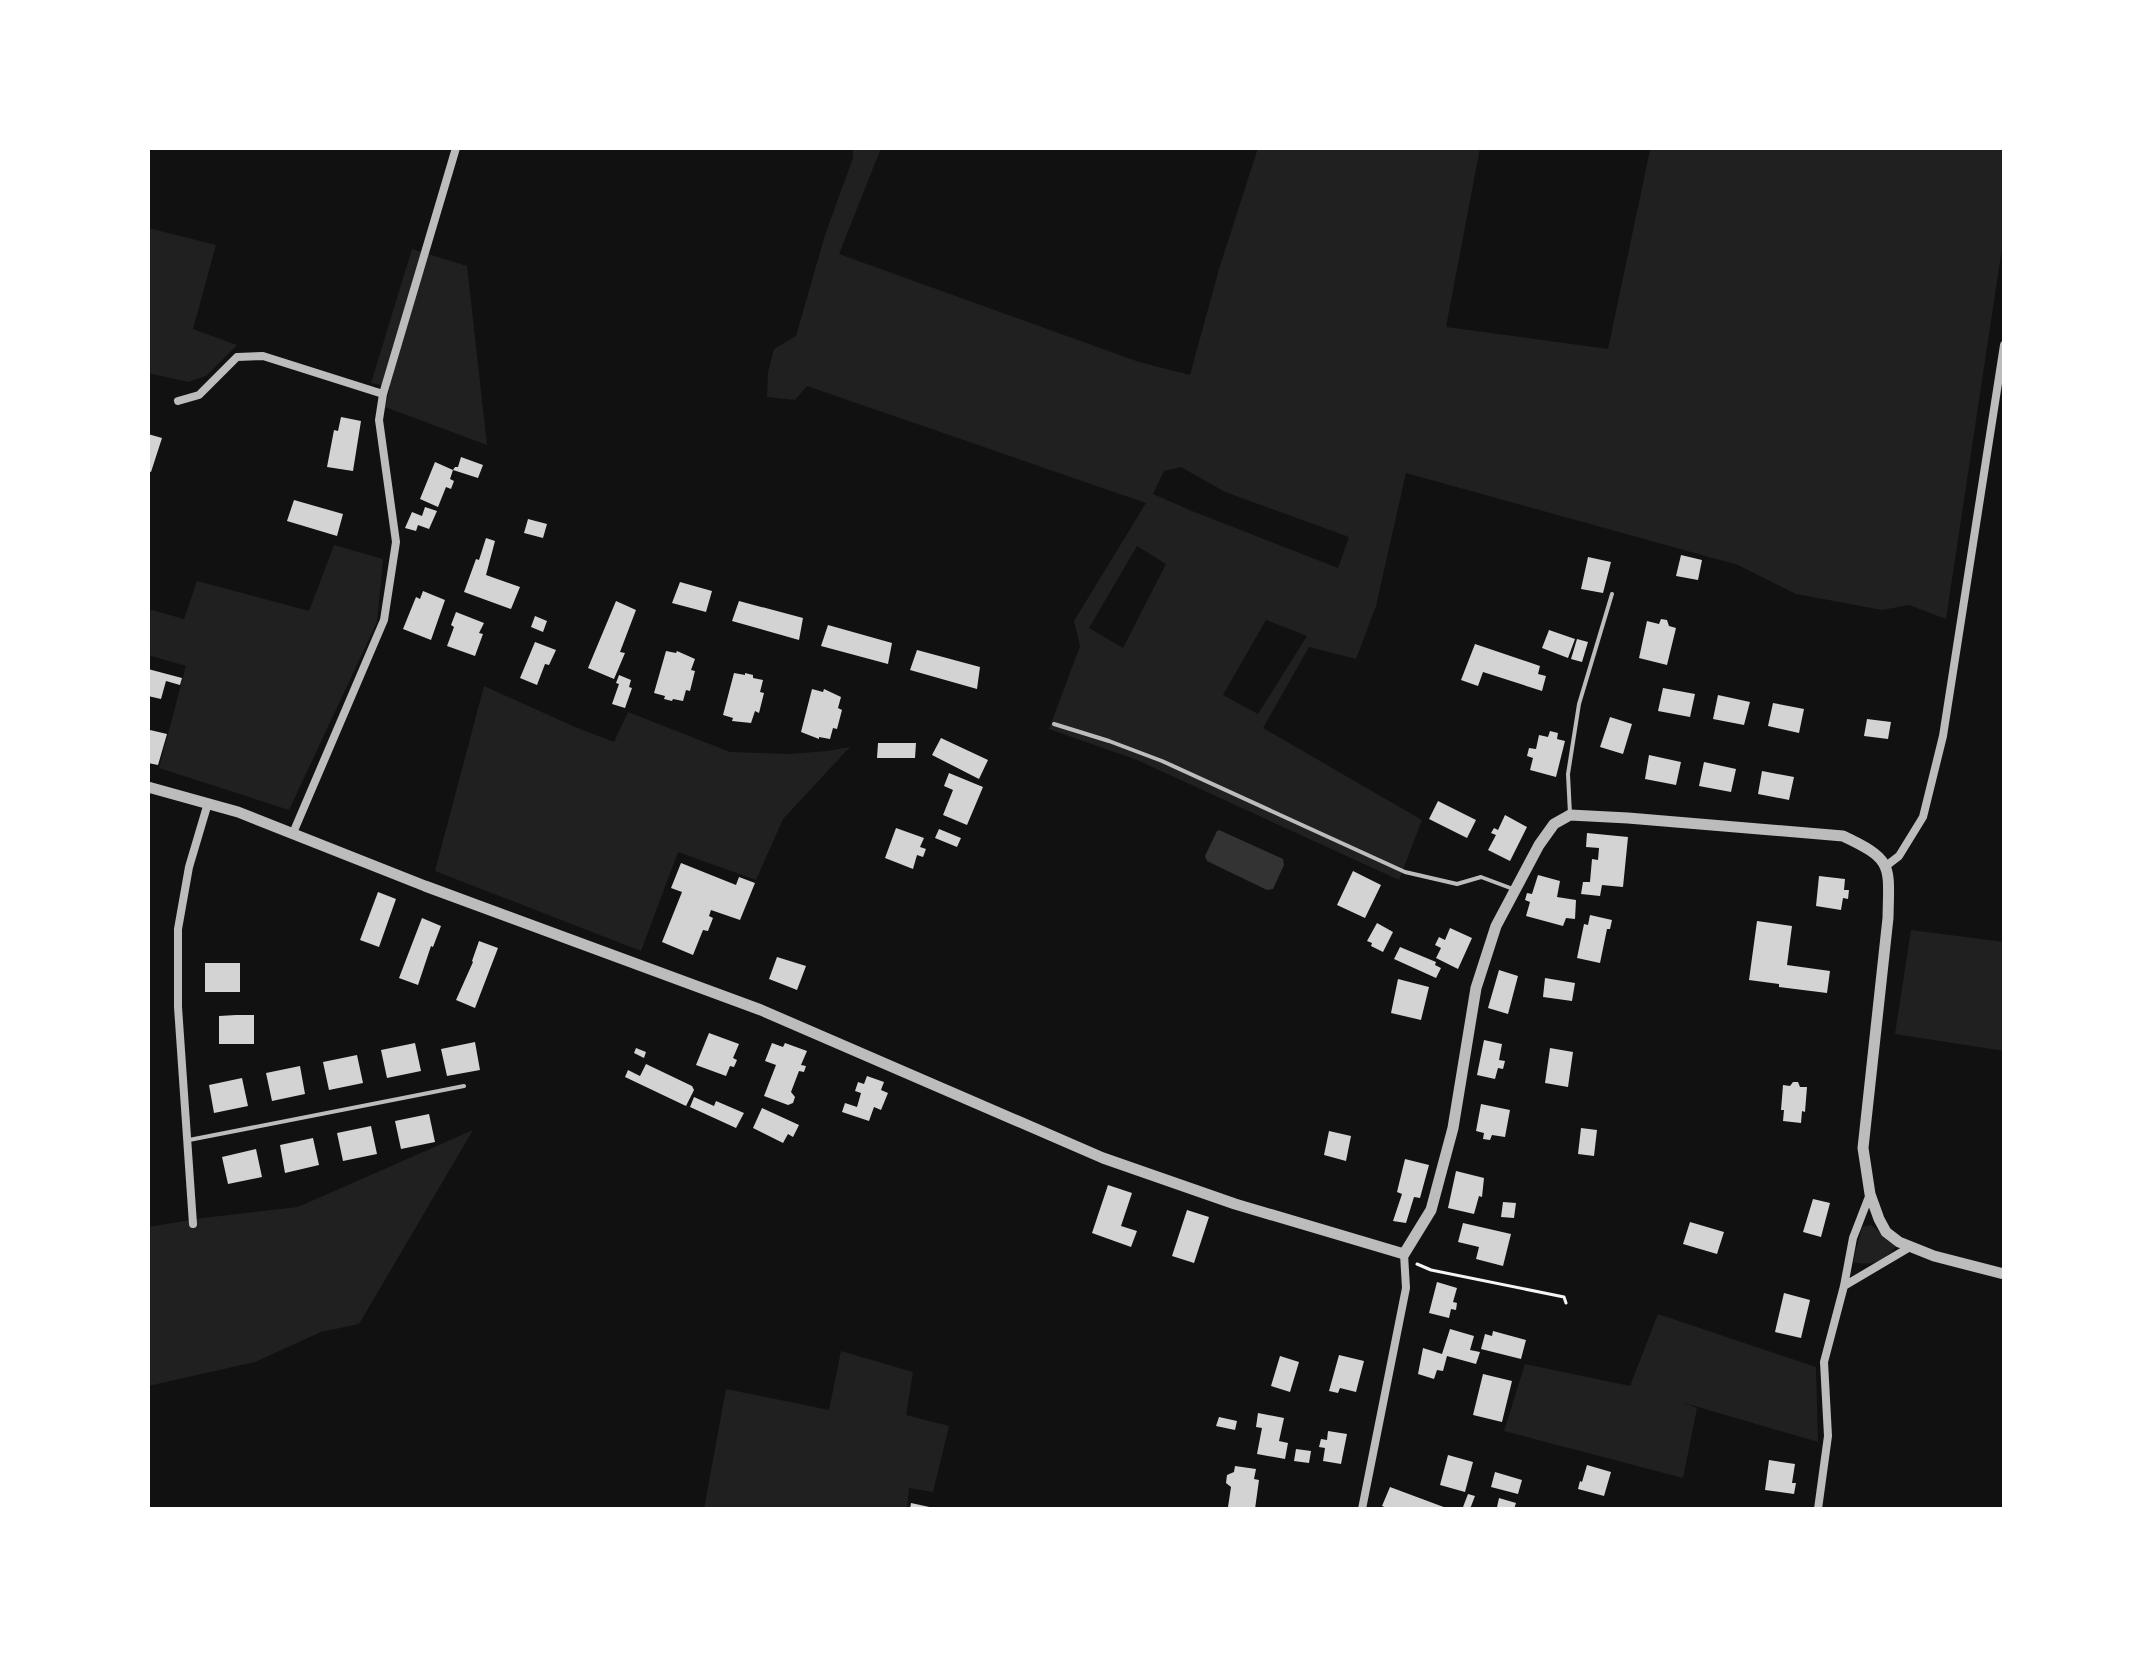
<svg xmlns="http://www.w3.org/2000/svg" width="2152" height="1657" viewBox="0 0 2152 1657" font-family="'Titillium Web',sans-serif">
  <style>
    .green { fill: #202020; fill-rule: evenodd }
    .water { fill: #333 }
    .building { fill: #d3d3d3 }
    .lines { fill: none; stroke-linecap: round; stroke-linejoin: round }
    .path { stroke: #f5f5f5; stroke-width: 3 }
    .service { stroke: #bcbcbc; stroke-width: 4 }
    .minor { stroke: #bcbcbc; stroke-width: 8 }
    .tertiary { stroke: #bcbcbc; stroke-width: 11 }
  </style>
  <rect width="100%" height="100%" fill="#111"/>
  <path class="green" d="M853,148H881L839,254L1139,362L1190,375L1219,269L1258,148H1480L1446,327L1608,349L1650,150L1640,148H2004V235L1946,619L1909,605L1882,610L1796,594L1738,565L1406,473L1376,606L1356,659L1309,647L1263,728L1422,820L1399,880L1137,760L1049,729L1080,646L1074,621L1146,503L807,386L795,400L767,397L768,372L774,349L796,336L825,235L853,158ZM1181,467L1225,492L1349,537L1338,568L1192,511L1153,494L1164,471ZM1137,546L1166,564L1123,648L1089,628ZM1266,620L1307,636L1258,714L1223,695Z
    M148,228L216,245L193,329L237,345L206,376L188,382L148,373Z
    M412,249L467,266L487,445L385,407L390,387L371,383Z
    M334,545L383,559L377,622L289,810L159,768L186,666L148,655V609L184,619L197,581L309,611Z
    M484,686L575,727L614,742L628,712L730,752L790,754L827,751L850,747L783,819L756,880L678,852L641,951L435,871Z
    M1911,930L2004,942V1051L1895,1034Z
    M473,1130L359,1324L321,1332L255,1362L148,1386V1227L203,1218L298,1207Z
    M1871,1225L1896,1246C1883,1263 1873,1266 1853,1262L1862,1227Z
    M1658,1314L1816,1367L1818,1442L1681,1402L1697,1408L1683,1478L1504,1431L1525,1364L1630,1386Z
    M841,1351L913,1372L906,1415L949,1426L933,1492L909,1488L907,1509H704L726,1389L829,1410Z"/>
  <path class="water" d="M1219,830L1283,859L1284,865L1273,889L1267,890L1207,861L1205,856L1217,831Z"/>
  <path class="building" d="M341,417L361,421L353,471L327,467L334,430L338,431Z
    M148,434L162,438L151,472L148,471Z
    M461,457L483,465L478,478L453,470L450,479L454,481L451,489L446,487L438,507L420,499L435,462L453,470L455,467H458Z
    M294,500L343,514L337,536L287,521Z
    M425,507L437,511L429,529L418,525L416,531L405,528L412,512L422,516Z
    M528,519L547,524L543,538L524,533Z
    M486,538L495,541L486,575L520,587L511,609L464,592L476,559L479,560Z
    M1681,555L1702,560L1698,580L1676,576Z
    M1588,557L1611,562L1603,593L1581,589Z
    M680,582L712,591L706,612L672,603Z
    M423,591L445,600L431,640L403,629L416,597L420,599Z
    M616,601L636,610L620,652L625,653L614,679L588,668Z
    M739,601L803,618L799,640L732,621Z
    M456,612L484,623L479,633L483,634L475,656L447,646L454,627L451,625Z
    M535,616L547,621L543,632L531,627Z
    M1661,619L1667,620L1669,626L1676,628L1667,665L1639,658L1647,621L1659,624Z
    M828,625L892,643L888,664L821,646Z
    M1549,630L1575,639L1568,658L1542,648Z
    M1577,639L1588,642L1582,662L1571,659Z
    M535,642L556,650L549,665L545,664L537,685L520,678Z
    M1475,644L1540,666L1538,674L1546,676L1542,691L1483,672L1478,686L1461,680Z
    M917,650L980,667L977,689L910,670Z
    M666,651L676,653L677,651L695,659L691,670L695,671L690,691L686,690L683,701L673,699L672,701L664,699L665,696L654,693Z
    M148,669L182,678L180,685L166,681L161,699L148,696Z
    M734,673L745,675V673L753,675V678L763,680L760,692L764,693L759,713L755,711L751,723L732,721L733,718L723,715Z
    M619,675L631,680L629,687L632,688L625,708L612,704L619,684L616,683Z
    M1663,688L1695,694L1690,717L1658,711Z
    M812,689L823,692L824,689L841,697L838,708L842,710L837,729L833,728L830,739L819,737V739L801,732Z
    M1718,695L1750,702L1744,725L1713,719Z
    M1773,703L1804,709L1799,733L1768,726Z
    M1610,717L1632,724L1623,754L1600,747Z
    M1867,719L1891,722L1888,739L1864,736Z
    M150,730L167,734L158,765L148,763Z
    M1550,731L1558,733L1557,739L1565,741L1556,777L1530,770L1533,758L1527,756L1529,748L1536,749L1539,735L1548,737Z
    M941,738L988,760L979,779L932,755Z
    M878,743H916L915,758H877Z
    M1649,755L1681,762L1676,785L1645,779Z
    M1704,762L1736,769L1731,792L1699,786Z
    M1762,771L1794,777L1789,800L1758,794Z
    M949,773L983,787L967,825L943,815L953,790L944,786Z
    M1438,801L1476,820L1467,838L1429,819Z
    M1505,815L1527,827L1510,861L1488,850L1496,835L1491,833L1494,828L1498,830Z
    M896,828L924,838L920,847L926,849L923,857L917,855L913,869L885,858Z
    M939,829L961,838L957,847L935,838Z
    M1587,833L1628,837L1623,887L1602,885L1600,896L1581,894L1583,882H1590L1592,859L1598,860L1599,848L1586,847Z
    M681,863L736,885L739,877L755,883L740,920L711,910L709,916L713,918L708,931L703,930L693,955L662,942L682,892L671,888Z
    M1353,871L1381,885L1365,918L1337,905Z
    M1538,875L1560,881L1557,897L1576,900L1575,919L1566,918L1563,926L1526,916L1530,902L1525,900L1527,893L1532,894Z
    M1819,876L1845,879L1844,890H1849L1848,899L1843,898L1841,910L1816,906Z
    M378,892L396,899L379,947L360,940Z
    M1590,915L1612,920L1610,929H1607L1600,963L1577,958L1584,924L1588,925Z
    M422,918L441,926L433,947L431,946L418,985L399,978Z
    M1757,921L1792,926L1787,965L1830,971L1827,993L1779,987V984L1749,980Z
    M1377,923L1393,932L1383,952L1371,946L1372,943L1367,941Z
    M1450,928L1472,938L1458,969L1436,958L1441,948L1435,945L1439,937L1445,940Z
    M479,941L498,948L475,1008L456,1000L473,962L472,961Z
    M1400,947L1436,962L1435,965L1441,968L1436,978L1394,959Z
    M777,957L806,966L797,990L769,979Z
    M205,963H240V992H205Z
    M1499,970L1518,976L1508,1014L1488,1008Z
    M1545,978L1575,983L1572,1001L1543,997Z
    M1398,979L1429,987L1421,1020L1391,1013Z
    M236,1015H254V1044H219V1016Z
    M709,1033L739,1044L733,1058L737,1060L734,1067L730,1066L726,1076L696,1065Z
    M1484,1040L1502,1044L1499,1060L1505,1061L1503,1069L1498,1068L1495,1079L1477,1075Z
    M475,1042L480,1070L447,1076L441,1049Z
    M415,1043L421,1071L387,1078L381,1050Z
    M772,1043L783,1047L785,1043L807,1051L801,1065L806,1066L804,1072L799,1071L791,1092L795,1097L793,1103L788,1105L764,1096L776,1065L765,1061Z
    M636,1048L646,1052L644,1058L634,1053Z
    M1550,1048L1573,1052L1568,1087L1545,1083Z
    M357,1055L363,1083L329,1090L323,1062Z
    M646,1064L692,1086L694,1090L686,1106L625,1077L628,1070L640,1076Z
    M300,1066L305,1094L272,1101L266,1073Z
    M867,1076L884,1082L881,1090L888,1093L881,1110L874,1107L869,1121L842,1112L845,1103L857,1107L861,1093L855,1091L858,1082L864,1084Z
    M242,1078L248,1106L214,1113L209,1085Z
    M1793,1082H1798L1800,1087H1807L1805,1112L1802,1111L1801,1123L1783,1121L1784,1110H1781L1783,1085L1790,1086Z
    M694,1097L714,1106L716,1101L744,1113L736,1128L690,1107Z
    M1481,1104L1510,1110L1505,1137L1492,1135L1490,1140L1483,1139L1484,1133L1476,1131Z
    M762,1108L799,1125L793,1137L788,1134L783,1143L753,1128Z
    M429,1114L435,1142L401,1149L395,1121Z
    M371,1126L377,1154L343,1161L337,1133Z
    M1581,1128L1597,1130L1594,1156L1578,1154Z
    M1329,1131L1351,1136L1346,1161L1324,1155Z
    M313,1138L319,1165L285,1173L280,1145Z
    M256,1149L262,1177L228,1184L222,1157Z
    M1405,1159L1429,1165L1420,1198L1414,1197L1406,1223L1393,1221L1402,1194L1397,1192Z
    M1456,1171L1484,1178L1482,1197L1479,1196L1474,1214L1448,1208Z
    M1108,1185L1132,1193L1121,1226L1137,1231L1131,1247L1092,1233Z
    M1813,1199L1830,1203L1821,1237L1803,1232Z
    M1503,1202L1516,1203L1514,1218L1501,1217Z
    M1187,1210L1209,1217L1194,1263L1172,1256Z
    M1690,1222L1724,1232L1717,1254L1683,1244Z
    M1463,1223L1511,1234L1503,1266L1476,1259L1479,1247L1458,1242Z
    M1437,1282L1457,1288L1453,1302L1457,1303L1456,1310L1451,1309L1449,1318L1429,1313Z
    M1784,1293L1810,1300L1801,1338L1775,1332Z
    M1450,1329L1474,1336L1470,1350L1480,1352L1476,1364L1447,1356L1443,1371L1437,1370L1434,1379L1418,1374L1423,1348L1442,1354Z
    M1493,1331L1526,1340L1521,1359L1481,1349L1485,1334L1492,1336Z
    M1339,1355L1364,1361L1356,1392L1340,1388L1338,1393L1329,1391Z
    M1280,1356L1299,1362L1290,1392L1271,1386Z
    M1483,1374L1512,1381L1502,1422L1473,1415Z
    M1258,1413L1284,1418L1279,1441L1288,1443L1285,1459L1257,1454L1262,1428L1256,1427Z
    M1219,1417L1237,1421L1235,1430L1216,1426Z
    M1328,1431L1347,1434L1341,1464L1323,1461L1325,1448L1319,1447L1321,1439L1327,1440Z
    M1296,1449L1311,1451L1309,1463L1294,1461Z
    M1448,1455L1473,1462L1465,1492L1440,1485Z
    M1769,1460L1795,1464L1792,1483H1796L1794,1494L1765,1490Z
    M1587,1465L1611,1472L1604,1496L1578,1489L1580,1481L1582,1482Z
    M1235,1466L1256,1469L1254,1479L1259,1480L1255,1509L1228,1507L1231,1487L1226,1483L1227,1475L1234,1472Z
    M1495,1472L1522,1480L1518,1494L1491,1487Z
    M1390,1487L1449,1509H1390L1382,1506Z
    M1468,1494L1475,1496L1470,1509L1463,1507Z
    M1499,1498L1516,1503L1514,1509L1497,1507Z
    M911,1503L934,1508V1509H910Z"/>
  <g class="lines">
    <path class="path" d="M1417,1264L1431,1270L1564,1297L1566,1303"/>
    <path class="service" d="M1054,724L1109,741L1162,761L1405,872L1457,884L1481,877L1513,889
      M1570,814L1568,774L1579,704L1612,594
      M189,1140L464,1086"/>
    <path class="minor" d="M178,401L199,395L237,357L263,356L383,394
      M293,833L384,620L396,542L379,420L383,394L456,148
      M1886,866L1899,856L1923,817L1943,736L2004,345
      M193,1224L178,1007V929L189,867L208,803
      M1844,1286L1910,1247
      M1362,1509L1406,1288L1404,1254
      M1818,1509L1828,1436L1824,1362L1844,1286L1853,1238L1870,1194"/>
    <path class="tertiary" d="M148,787L238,812L425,886L761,1010L1103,1158L1235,1204L1404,1254L1431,1210L1453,1128L1476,988L1496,926L1539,845L1554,824L1570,815L1628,818L1843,836C1894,860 1889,865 1888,918L1863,1148L1870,1194L1879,1219L1886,1232L1899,1242L1934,1256L2004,1274"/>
  </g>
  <rect width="2152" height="1657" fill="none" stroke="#ffffff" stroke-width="300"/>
</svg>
